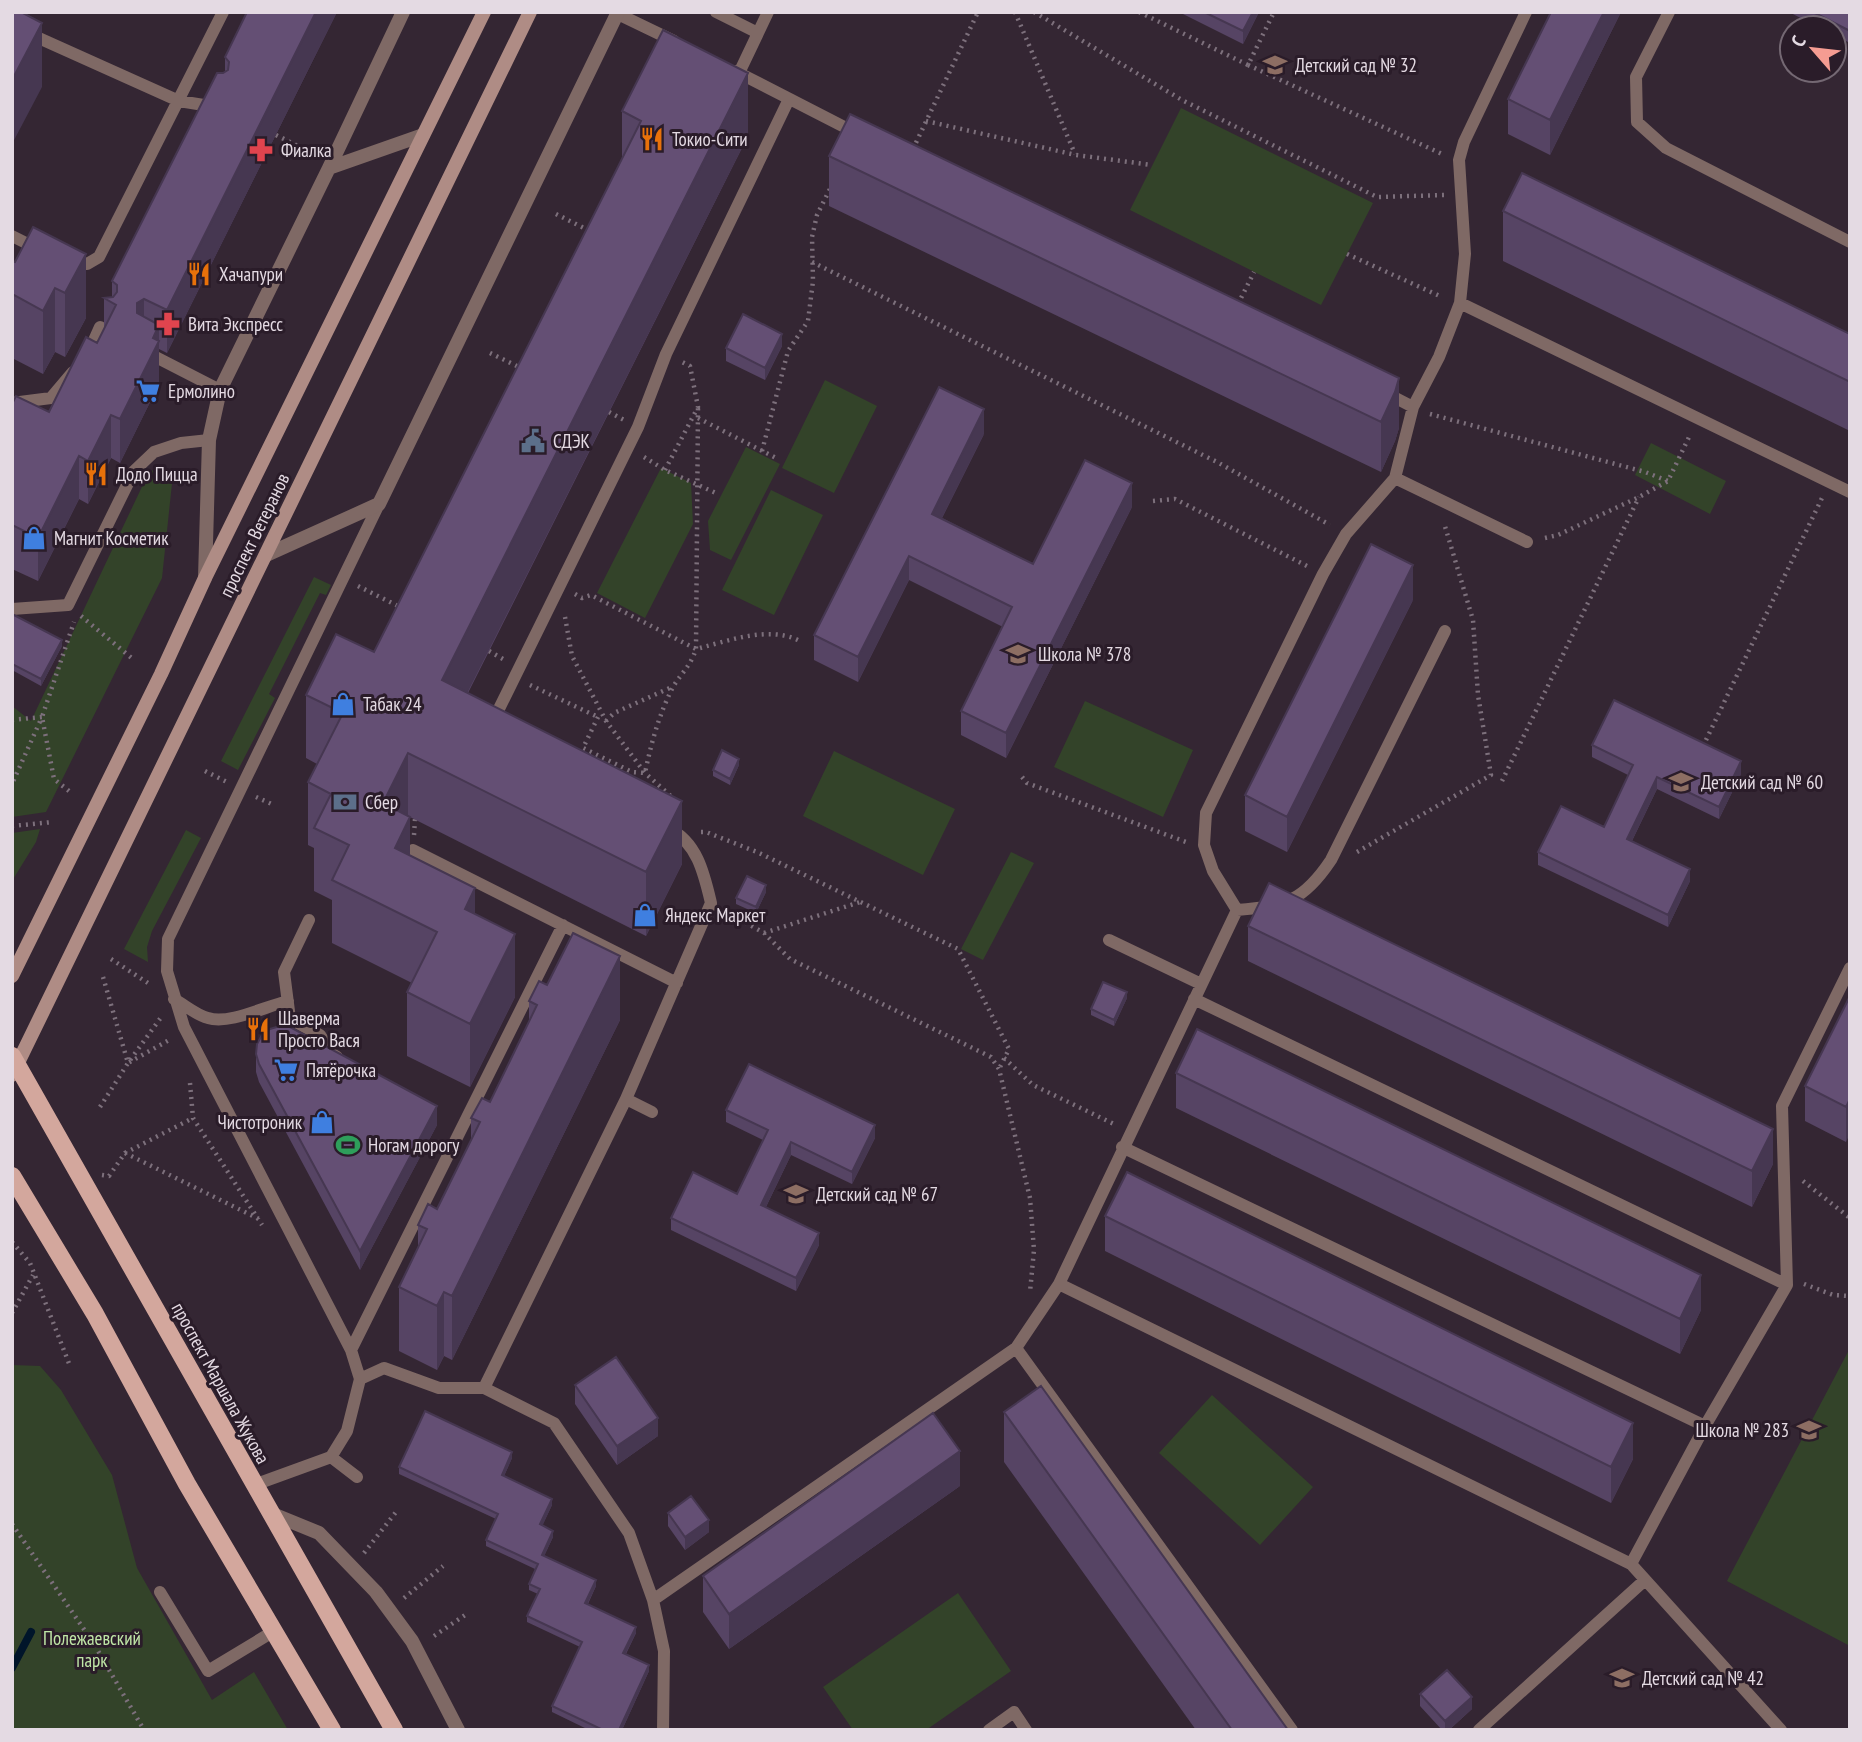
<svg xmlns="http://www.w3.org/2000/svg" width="1862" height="1742" viewBox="0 0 1862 1742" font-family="'PT Sans Narrow',sans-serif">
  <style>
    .green { fill: #334329 }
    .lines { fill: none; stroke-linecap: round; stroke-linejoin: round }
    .stream { stroke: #00152a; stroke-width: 8 }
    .path { stroke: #7d707c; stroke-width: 4.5; stroke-dasharray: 2 5; stroke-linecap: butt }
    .service { stroke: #7f6965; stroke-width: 12 }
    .minor { stroke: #7f6965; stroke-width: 14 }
    .secondary { stroke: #af8c85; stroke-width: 14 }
    .primary { stroke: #d3a79d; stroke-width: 18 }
    .wall { fill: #564464 }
    .shaded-wall { fill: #463751 }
    .building { fill: #644f74; stroke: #463751; stroke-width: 2 }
    .labels { text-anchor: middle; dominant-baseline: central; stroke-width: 6; stroke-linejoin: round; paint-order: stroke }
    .poi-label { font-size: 19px; fill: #e4dae3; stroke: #2a1c29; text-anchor: start }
    .street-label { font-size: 19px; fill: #e4dae3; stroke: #2a1c29 }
    .park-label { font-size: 19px; fill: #c0e7a7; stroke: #2a1c29 }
  </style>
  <rect width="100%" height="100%" fill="#342633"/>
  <path class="green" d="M1181,108L1373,203L1321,305L1130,210Z
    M825,380L877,406L834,493L782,468Z
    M1651,443L1726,481L1710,514L1635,475Z
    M746,447L780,464L731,560L710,550L708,521Z
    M157,467L165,468L173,474L162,578L46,812L12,817V706L31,721L148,474Z
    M661,468L691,483L693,524L645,618L597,593Z
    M771,490L823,515L774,615L722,590Z
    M314,577L331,585L326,595L320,593L269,694L275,698L238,770L221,761Z
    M1085,701L1193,750L1163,817L1054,767Z
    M834,751L955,809L923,875L803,816Z
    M40,829L36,842L12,881V833Z
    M186,830L201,838L152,931L147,947L148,962L124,949Z
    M1011,852L1034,863L983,960L961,949Z
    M1850,1348V1646L1727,1581Z
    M12,1365L40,1366L61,1390L112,1475L137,1568L212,1700L254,1672L288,1730H12Z
    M1212,1395L1313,1487L1260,1545L1159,1453Z
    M958,1593L1011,1671L926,1730H853L823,1687Z"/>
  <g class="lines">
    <path class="stream" d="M12,1668L31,1632"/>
    <path class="path" d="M1015,12L1075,154
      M1034,12L1182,100L1377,197L1444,195
      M1139,12L1248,65L1274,12
      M1248,65L1442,154
      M926,121L1076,155L1152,165
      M276,135L304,149
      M913,149L978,12
      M556,214L590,231
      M1347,254L1442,297
      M812,262L1217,462L1330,525
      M1238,304L1254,272
      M490,353L521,368
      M609,412L624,420
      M1430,414L1645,472L1668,481
      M698,418L778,459
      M762,451L788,351L808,321L813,281L812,237L817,215L832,185
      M644,457L665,470L718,494
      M665,470L698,407L690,366L682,362
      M1153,501L1175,499L1307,566
      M1545,538L1558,535L1639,497L1668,481L1690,435
      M358,586L400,607
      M575,594L582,598L591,595L696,649C728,641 769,625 800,641
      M81,616L134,660
      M565,617L572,656L606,721L645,773L673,798
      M489,651L503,659
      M530,685L598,717
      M598,717L583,748L632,772L645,773C651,744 659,714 673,687C682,672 690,667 696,649L698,407
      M12,720L42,717L12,784
      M606,721L614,713L672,687
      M1706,740L1822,498
      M205,771L227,782
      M1022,777L1027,783L1186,842
      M1502,781L1639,497
      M69,791L54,779L42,717L74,622
      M256,797L274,805
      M12,826L53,822
      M701,832H706L757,852L958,949L1009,1049L999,1069
      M414,835L415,819
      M1357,852L1491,775L1478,695L1473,620L1444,523
      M727,912L764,933L790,959L991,1057L999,1069L1030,1198L1034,1250L1030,1292
      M764,933L860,902
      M111,959L151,985
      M103,977L128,1063L171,1039
      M1004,1058L1033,1085L1116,1125
      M190,1083L193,1118L262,1225
      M100,1107L128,1063L162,1016
      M125,1153L259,1219
      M102,1175L109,1176L125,1153L193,1118
      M1803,1181L1850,1218
      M12,1242L30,1263L70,1366
      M1804,1284L1833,1295L1850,1296
      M12,1313L33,1275
      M12,1524L94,1644L144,1730
      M364,1553L396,1512
      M404,1598L443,1566
      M434,1636L468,1613"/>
    <path class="service" d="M716,12L758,33
      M1526,12L1464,142L1459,160L1465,254L1460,303L1850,492
      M1669,12L1636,77L1637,122L1666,148L1850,242
      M618,14L674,41
      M12,26L179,101L216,107
      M735,71L858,134
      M739,73L768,12
      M12,236L40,250
      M69,264H87L99,257L223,12
      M144,351L220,390
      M87,356L100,327L109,332
      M12,403L51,398L73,372
      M1413,407L1439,357L1460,303
      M1395,478L1527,542
      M12,609L68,605L134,471L154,452L181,443L209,440
      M493,721L638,427L666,354L789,99
      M413,850L677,983
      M1237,910C1285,906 1303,902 1331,860L1445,631
      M309,920L284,972L290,1019L320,1035L332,1054L337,1057
      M1109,940L1201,984
      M174,999C185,1005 196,1015 208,1018C229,1025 266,1006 288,1001
      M1194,999L1787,1285
      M626,1099L652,1112
      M1122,1147L1705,1426
      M1059,1284L1631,1564L1705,1426L1787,1285L1782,1106L1850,968
      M1016,1348L1292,1730
      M351,1350L563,925
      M360,1379L384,1368L439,1388H484L554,1423L629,1533L653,1600L664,1651L663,1730
      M484,1388L626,1099L711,903C704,873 697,842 668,828
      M331,1457L357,1477
      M254,1485L331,1457L347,1431L360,1379L351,1350L184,1027L167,971L168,939L379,504
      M1631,1564L1781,1730
      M160,1592L208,1671L274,1631
      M653,1600L1016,1348L1059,1284L1237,910L1213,871L1204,845L1206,813L1323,574L1346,534L1395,478L1413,407L1384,392
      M989,1730L1014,1712L1026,1730
      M1479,1730L1645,1580"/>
    <path class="minor" d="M329,168L423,135
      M266,555L379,504L618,12
      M205,578L209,440L220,390L329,168L403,12
      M270,1513L319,1533L376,1592L412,1641L458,1730"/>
    <path class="secondary" d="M12,976L161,674L205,578L484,12
      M12,1075L530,12"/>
    <path class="primary" d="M12,1056L394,1730
      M12,1176L95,1314L187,1484L332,1730"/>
  </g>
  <path class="wall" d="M247,12H337L167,353L159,349V384L120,463L111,458L88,504L79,499L38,581L12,569V404L49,412L97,343L104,330V298L112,297V281L225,72V57Z
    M1179,12H1259L1243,44Z
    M1551,12H1621L1550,155L1508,134V99Z
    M1789,12H1850V43L1834,35V28H1820Z
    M622,111L748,136L468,693L682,864L646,936L408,816L410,856L475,914L515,997L470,1087L407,1056V992L412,983L332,943V900L314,891V848L308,845V782L317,764L306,758V695L374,652L622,160Z
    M829,156L1399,428L1395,441L1381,472L829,206Z
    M1503,211L1850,334V431L1503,261Z
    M33,227L86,318L65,357L55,352L43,374L12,358V261L15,262Z
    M782,346L765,380L726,361V348Z
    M984,434L942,518L1033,564L1132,507L1006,758L961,735V711L1003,627L909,580L858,682L814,660V635Z
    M1413,600L1287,852L1245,831V795Z
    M12,614L62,646L41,686L12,670Z
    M1592,745L1741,774L1719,819L1657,789L1632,841L1690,881L1668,927L1538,865V852L1604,827L1628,775L1592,757Z
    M739,765L730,785L713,776V770Z
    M766,892L756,913L736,904V898Z
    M1248,926L1773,1164L1752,1207L1248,961Z
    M1850,996L1846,1142L1805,1121V1086Z
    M1127,998L1114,1026L1091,1015V1009Z
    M529,1001L620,1020L452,1360L444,1356L437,1370L399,1351V1287L418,1248V1225L437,1209L471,1140V1118L490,1102L529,1023Z
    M256,1054L437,1125L360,1270L259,1082L256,1072Z
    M1176,1073L1701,1310L1680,1354L1176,1108Z
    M726,1110L875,1138L852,1184L791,1155L766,1207L819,1245L796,1291L671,1230V1218L737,1194L763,1140L726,1122Z
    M1105,1216L1633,1459L1611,1503L1105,1251Z
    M575,1385L658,1436L617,1465L575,1404Z
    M1004,1412L1288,1730H1196L1004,1462Z
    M512,1458L504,1476L552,1505L542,1526L553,1537L544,1556L596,1586L588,1604L636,1633L626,1654L649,1671L622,1730H589L552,1712V1706L580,1647L527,1622V1616L538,1594L529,1590V1584L535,1569L486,1546V1540L496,1519L399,1474V1467Z
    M960,1486L729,1649L703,1612V1576Z
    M668,1513L709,1532L685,1550L668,1526Z
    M1420,1694L1472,1709L1449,1730H1442L1420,1706Z"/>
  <path class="shaded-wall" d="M316,12H337L167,353V310Z
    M1253,12H1259L1243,44V31Z
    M1604,12H1621L1550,155V120Z
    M42,23V87L12,144V80Z
    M748,73V136L442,743V680Z
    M86,254V318L65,357V293Z
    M55,288V352L43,374V311Z
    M144,299V342L137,346V303Z
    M159,325V384L120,463V419L153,338Z
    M782,334V346L765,380V368Z
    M1399,378V428L1395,441L1381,472V422Z
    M984,409V434L932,538V514Z
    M111,415V458L88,504V461Z
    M79,456V499L38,581V538Z
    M1132,483V507L1006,758V733Z
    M909,556V580L858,682V657Z
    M1413,565V600L1287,852V817Z
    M62,640V646L41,686V679Z
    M408,753V816L383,803Z
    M739,759V765L730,785V779Z
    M1741,761V774L1719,819V807Z
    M1657,777V789L1627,851V839Z
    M682,801V864L646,936V872Z
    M410,817V880L395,848Z
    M1690,869V881L1668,927V915Z
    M766,885V892L756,913V907Z
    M475,888V952L465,909Z
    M515,934V997L470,1087V1024Z
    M620,956V1020L452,1360V1296Z
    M1127,992V998L1114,1026V1020Z
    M1850,1099V1134L1846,1142V1107Z
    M437,1106V1125L360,1270V1251Z
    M875,1125V1138L852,1184V1172Z
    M1773,1129V1164L1752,1207V1171Z
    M791,1142V1155L761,1217V1205Z
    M819,1233V1245L796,1291V1278Z
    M1701,1275V1310L1680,1354V1319Z
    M444,1292V1356L437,1370V1306Z
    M658,1418V1436L617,1465V1446Z
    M1633,1423V1459L1611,1503V1467Z
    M960,1451V1486L729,1649V1614Z
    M512,1452V1458L502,1481V1475Z
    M552,1499V1505L540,1531V1524Z
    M709,1520V1532L685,1550V1537Z
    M553,1531V1537L542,1561V1555Z
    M596,1580V1586L585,1609V1603Z
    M636,1627V1633L623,1659V1653Z
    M649,1665V1671L622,1730H619Z
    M1472,1697V1709L1449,1730H1445V1721Z"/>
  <path class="building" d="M12,12H21L42,23L12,80Z
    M247,12H316L167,310L144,299L137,303V313L159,325L153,338L159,341L120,419L111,415L88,461L79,456L38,538L12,525V404L16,396L49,412L86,337L97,343L116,305L104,298L113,297L117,292V285L112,281L217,73H223L228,70L229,62L225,57Z
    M1204,12H1253L1243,31Z
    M1551,12H1604L1550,120L1508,99Z
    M1813,12H1850V31Z
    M663,30L748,73L442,680L682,801L646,872L408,753L383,803L410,817L395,848L475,888L465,909L515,934L470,1024L407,992L437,932L332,880L349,845L314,828L331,794L308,782L343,713L306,695L336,634L374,652L641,121L622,111Z
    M850,114L1399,378L1395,392L1381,422L829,156Z
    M1522,173L1850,334V382L1503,211Z
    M33,227L86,254L65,293L55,288L43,311L12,294V261L15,262Z
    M743,314L782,334L765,368L726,348Z
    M939,387L984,409L932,514L1033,564L1085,460L1132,483L1006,733L961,711L1012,607L909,556L858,657L814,635Z
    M1371,544L1413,565L1287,817L1245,795Z
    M12,614L62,640L41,679L12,664Z
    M1614,700L1741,761L1719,807L1657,777L1627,839L1690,869L1668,915L1538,852L1561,806L1604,827L1633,765L1592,745Z
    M722,750L739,759L730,779L713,770Z
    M747,876L766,885L756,907L736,898Z
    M1269,883L1773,1129L1752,1171L1248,926Z
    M573,933L620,956L452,1296L444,1292L437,1306L399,1287L427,1229L418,1225L428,1204L437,1209L480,1122L471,1118L482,1098L490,1102L537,1005L529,1001L539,981L547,985Z
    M1103,982L1127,992L1114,1020L1091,1009Z
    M1850,996V1099L1846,1107L1805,1086Z
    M280,1026L290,1027L437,1106L360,1251L259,1064L256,1054L257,1044L262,1035L270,1029Z
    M1197,1029L1701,1275L1680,1319L1176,1073Z
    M749,1064L875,1125L852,1172L791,1142L761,1205L819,1233L796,1278L671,1218L693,1172L737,1194L768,1130L726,1110Z
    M1127,1172L1633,1423L1611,1467L1105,1216Z
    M616,1357L658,1418L617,1446L575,1385Z
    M1041,1386L1288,1730H1232L1004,1412Z
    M425,1411L512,1452L502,1475L552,1499L540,1524L553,1531L542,1555L596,1580L585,1603L636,1627L623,1653L649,1665L619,1730H603L552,1706L582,1642L527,1616L540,1589L529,1584L538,1564L486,1540L498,1514L399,1467Z
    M933,1413L960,1451L729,1614L703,1576Z
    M691,1496L709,1520L685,1537L668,1513Z
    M1447,1670L1472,1697L1445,1721L1420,1694Z"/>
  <defs>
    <g id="school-bare" transform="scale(1.89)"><path d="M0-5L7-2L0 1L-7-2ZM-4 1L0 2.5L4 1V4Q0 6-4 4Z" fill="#8d6e63" stroke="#2a1c29" stroke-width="2.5" paint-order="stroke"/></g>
    <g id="restaurant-bare" transform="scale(1.89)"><path d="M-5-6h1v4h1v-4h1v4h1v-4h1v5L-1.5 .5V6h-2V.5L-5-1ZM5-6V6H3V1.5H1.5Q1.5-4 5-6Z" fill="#e8710a" stroke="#2a1c29" stroke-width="2.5" paint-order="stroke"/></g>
    <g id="pharmacy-bare" transform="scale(1.89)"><path d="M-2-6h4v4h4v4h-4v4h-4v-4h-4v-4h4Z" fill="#e0444e" stroke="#2a1c29" stroke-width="2.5" paint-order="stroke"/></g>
    <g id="supermarket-bare" transform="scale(1.89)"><path d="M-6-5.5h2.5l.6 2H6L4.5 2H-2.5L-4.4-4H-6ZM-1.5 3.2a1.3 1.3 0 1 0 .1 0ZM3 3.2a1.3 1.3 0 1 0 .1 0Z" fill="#3f7fe0" stroke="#2a1c29" stroke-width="2.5" paint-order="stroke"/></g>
    <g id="civic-bare" transform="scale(1.89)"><path d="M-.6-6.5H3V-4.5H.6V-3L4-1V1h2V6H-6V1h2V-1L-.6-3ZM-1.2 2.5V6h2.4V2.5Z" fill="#5c6f8a" stroke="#2a1c29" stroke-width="2.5" paint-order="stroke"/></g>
    <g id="shop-bare" transform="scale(1.89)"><path d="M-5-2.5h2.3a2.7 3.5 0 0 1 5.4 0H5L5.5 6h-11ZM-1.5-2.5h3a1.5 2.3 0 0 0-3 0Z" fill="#3f7fe0" stroke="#2a1c29" stroke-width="2.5" paint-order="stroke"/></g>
    <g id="bank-bare" transform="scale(1.89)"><path d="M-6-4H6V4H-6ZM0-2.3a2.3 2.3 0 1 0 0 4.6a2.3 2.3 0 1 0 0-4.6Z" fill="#5c6f8a" stroke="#2a1c29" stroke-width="2.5" paint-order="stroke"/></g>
    <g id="stadium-bare" transform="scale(1.89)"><path d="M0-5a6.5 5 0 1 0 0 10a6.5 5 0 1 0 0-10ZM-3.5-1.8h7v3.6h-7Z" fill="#2e9e5b" stroke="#2a1c29" stroke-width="2.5" paint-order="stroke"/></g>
  </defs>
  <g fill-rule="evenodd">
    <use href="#school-bare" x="1275" y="65"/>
    <use href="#restaurant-bare" x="652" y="139"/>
    <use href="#pharmacy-bare" x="261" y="150"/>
    <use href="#restaurant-bare" x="199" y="274"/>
    <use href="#pharmacy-bare" x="168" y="324"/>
    <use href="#supermarket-bare" x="148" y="391"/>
    <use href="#civic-bare" x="533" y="441"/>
    <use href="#restaurant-bare" x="96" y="474"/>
    <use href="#shop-bare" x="34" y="538"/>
    <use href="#school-bare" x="1018" y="654"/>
    <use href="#shop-bare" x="343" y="704"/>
    <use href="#school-bare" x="1681" y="782"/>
    <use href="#bank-bare" x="345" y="802"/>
    <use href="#shop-bare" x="645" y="915"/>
    <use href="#restaurant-bare" x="258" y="1029"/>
    <use href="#supermarket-bare" x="286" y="1070"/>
    <use href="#shop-bare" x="322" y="1122"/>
    <use href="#stadium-bare" x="348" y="1145"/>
    <use href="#school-bare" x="796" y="1194"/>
    <use href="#school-bare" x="1809" y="1430"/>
    <use href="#school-bare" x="1622" y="1678"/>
  </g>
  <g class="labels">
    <g class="poi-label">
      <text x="1295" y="65">Детский сад № 32</text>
      <text x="672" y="139">Токио-Сити</text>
      <text x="281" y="150">Фиалка</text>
      <text x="219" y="274">Хачапури</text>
      <text x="188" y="324">Вита Экспресс</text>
      <text x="168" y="391">Ермолино</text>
      <text x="553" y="441">СДЭК</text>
      <text x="116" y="474">Додо Пицца</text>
      <text x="54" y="538">Магнит Косметик</text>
      <text x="1038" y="654">Школа № 378</text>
      <text x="363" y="704">Табак 24</text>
      <text x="1701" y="782">Детский сад № 60</text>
      <text x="365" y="802">Сбер</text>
      <text x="665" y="915">Яндекс Маркет</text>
      <text x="278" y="1018">Шаверма<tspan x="278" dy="22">Просто Вася</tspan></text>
      <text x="306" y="1070">Пятёрочка</text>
      <text x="302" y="1122" text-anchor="end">Чистотроник</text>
      <text x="368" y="1145">Ногам дорогу</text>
      <text x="816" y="1194">Детский сад № 67</text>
      <text x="1789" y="1430" text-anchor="end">Школа № 283</text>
      <text x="1642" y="1678">Детский сад № 42</text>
    </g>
    <g class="street-label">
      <text transform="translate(254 535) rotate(-64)">проспект Ветеранов</text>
      <text transform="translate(221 1383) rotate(61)">проспект Маршала Жукова</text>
    </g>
    <g class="park-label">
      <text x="92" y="1638">Полежаевский<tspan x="92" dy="22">парк</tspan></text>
    </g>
  </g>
  <rect width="1862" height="1742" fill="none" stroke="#e4dae3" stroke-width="28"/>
  <g transform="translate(1813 49) rotate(298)"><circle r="33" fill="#2a1c29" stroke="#746873" stroke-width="2"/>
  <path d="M0-5L12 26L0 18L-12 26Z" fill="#f59c92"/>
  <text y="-10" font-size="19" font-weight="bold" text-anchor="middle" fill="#e4dae3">С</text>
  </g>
</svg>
